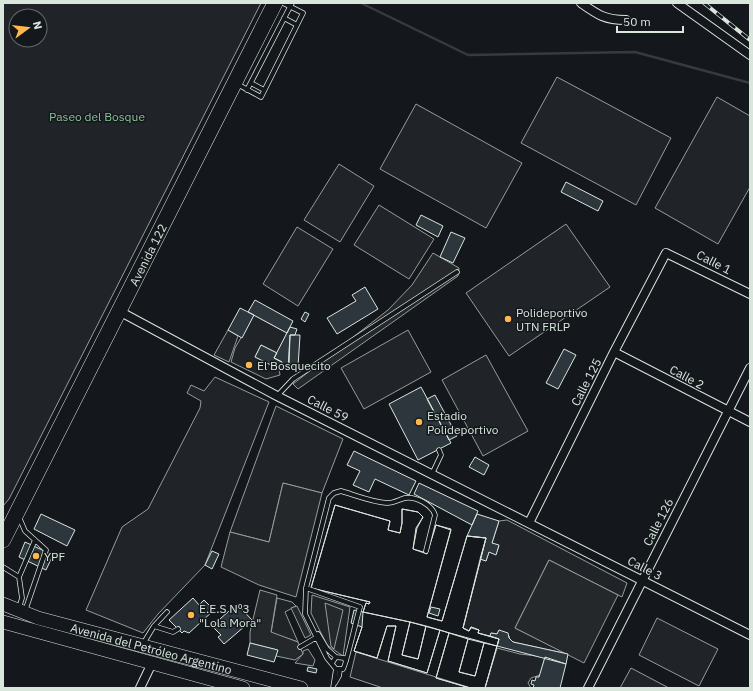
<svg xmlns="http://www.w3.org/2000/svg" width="753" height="691" viewBox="0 0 753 691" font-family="'IBM Plex Sans',sans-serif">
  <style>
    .green { fill: #202428; stroke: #939e99; fill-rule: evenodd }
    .parking { fill: #24282b; stroke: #939e99 }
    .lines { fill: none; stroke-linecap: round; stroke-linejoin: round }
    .stream { stroke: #363b3e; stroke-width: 2.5 }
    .building { fill: #2c363c; stroke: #d8e6dc; fill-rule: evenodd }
    .lane-casing { stroke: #d8e6dc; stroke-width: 5.5 }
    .street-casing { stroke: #d8e6dc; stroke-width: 10 }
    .primary-casing { stroke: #d8e6dc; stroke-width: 14 }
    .highway-casing { stroke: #d8e6dc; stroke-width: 16 }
    .lane { stroke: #14181c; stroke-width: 4 }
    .street { stroke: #14181c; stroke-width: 8 }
    .primary { stroke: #14181c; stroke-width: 13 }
    .highway { stroke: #14181c; stroke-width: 15 }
    .rail-casing { stroke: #d8e6dc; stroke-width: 4 }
    .rail { stroke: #14181c; stroke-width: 2.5; stroke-dasharray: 8; stroke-linecap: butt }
    .poi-dot { fill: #ffb74d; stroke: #14181c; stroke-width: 1.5 }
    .labels { text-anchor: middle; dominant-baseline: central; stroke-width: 3; stroke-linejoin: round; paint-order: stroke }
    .park-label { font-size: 12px; fill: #8ac095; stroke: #14181c }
    .street-label { font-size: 12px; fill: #d8e6dc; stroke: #14181c }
    .poi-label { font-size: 12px; fill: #d8e6dc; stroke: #14181c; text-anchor: start }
  </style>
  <rect width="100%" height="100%" fill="#14181c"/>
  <path class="green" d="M3,3H261L9,499L3,506ZM16,16H40V40H16Z
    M557,77L671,138L636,205L521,143Z
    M717,97L750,116V187L718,244L655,208Z
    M416,104L522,163L486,228L380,169Z
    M339,164L374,186L340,242L304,220Z
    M379,205L434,239L409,279L354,245Z
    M566,224L610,287L509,356L466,293Z
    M297,227L333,249L298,306L263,284Z
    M254,315L287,333L277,353L261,345L255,357L279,369L280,375L266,379L231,362L235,348Z
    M228,330L238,336L229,362L214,355Z
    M408,330L431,372L364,409L341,368Z
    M486,355L528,431L483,456L442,380Z
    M215,377L269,402L205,565L158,614L143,633L86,610L122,527L148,509L200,408L201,401L187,393L191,385L204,391Z
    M276,406L343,439L322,493L283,483L269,542L230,532Z
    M507,520L627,583L622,597L549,560L515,628L568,654L513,642L509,638L510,637L499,630L497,634L491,633L490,636L478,633L479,630L471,628L469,631L463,628L480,559L486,561L489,552L496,554L499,546L492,543L499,521Z
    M312,595L350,607L343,656L327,645L311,613Z
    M277,598L292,602L296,606L285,612L298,642L271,633Z
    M657,618L718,649L699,686L639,655Z
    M497,648L520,654L545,657L540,675L531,678L528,683L531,688H485Z
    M308,649L315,660L313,666L295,663L303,654V651Z
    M356,652L471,688H383L350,677Z
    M631,668L669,688H620Z"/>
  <path class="parking" d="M433,253L459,268L458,276L298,389L293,384L388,310L412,285Z
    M283,483L322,493L296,597L259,585L221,567L230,532L269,542Z
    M549,560L618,595L584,663L515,628Z
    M260,590L277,595L271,632L298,642L303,654L295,660L276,656L277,650L250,643V632Z
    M325,603L343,610L334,649L331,646Z
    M297,606L311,635L305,638L291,608Z"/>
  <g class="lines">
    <path class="stream" d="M361,3L468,55L635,52L750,83"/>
  </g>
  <path class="building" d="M566,182L603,201L598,211L561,192Z
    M421,215L443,226L438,237L416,225Z
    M451,232L465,238L453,263L440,257Z
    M365,287L378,309L337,334L327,318L356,301L352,295Z
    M255,300L293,321L287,333L248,312Z
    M240,308L254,315L242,338L228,330Z
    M305,312L309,314L305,322L301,319Z
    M290,327L297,329L295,335H290L288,369H279L282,362L274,358Z
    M290,335H300L298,367L289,366Z
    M261,345L277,353L274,358L282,362L279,369L255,357Z
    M564,349L576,355L558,389L546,383Z
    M421,387L451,443L418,460L389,404Z
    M435,395L457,436L449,440L427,399Z
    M354,451L416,481L409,495L375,479L369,492L353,485L360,471L347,465Z
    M475,457L489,465L484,475L469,467Z
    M419,483L478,511L472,525L414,494Z
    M335,505L390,521L388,530L400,533L402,523V509L418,512L423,517L416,528L413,549L427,554L436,525L451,529L427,617L442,621L467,536L486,538L463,628L469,631L471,627L479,630L478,633L499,639L485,688H470L436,678L449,633L440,630L427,673L388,661L396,626H387L377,658L354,651L362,627L351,623L354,610L363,612L366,603L369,604L370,602L311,588ZM410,622L426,626L418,659L402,655ZM468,639L484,643L475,676L459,672Z
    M335,505L390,521L388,530L400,533L402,523V509L418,512L423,517L417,528L413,549L427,553L436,525L451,530L427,617L442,621L467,536L486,538L463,628L469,631L471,627L479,630L478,633L499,639L497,646L410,622L363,612L366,603L369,604L370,602L311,588Z
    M41,514L75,530L67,546L34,529Z
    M477,514L499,521L492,543L499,545L496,555L489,552L486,561L480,559L486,538L467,536Z
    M25,542L53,555L46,570L19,557Z
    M212,551L219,554L212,569L205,565Z
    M193,598L199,605L204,600L214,610L189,633L184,631L182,633L169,620Z
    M237,604L252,620L224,644L218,637L221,635L212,626Z
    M431,607L440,609L438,616L429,613Z
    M363,612L410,622L402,655L418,659L426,626L440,630L427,673L388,661L396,626H387L377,658L354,651L362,627Z
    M499,630L508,633L509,638L513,642L568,654L566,664L497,646L499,639L490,636L491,633L497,634Z
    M449,633L468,639L459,672L475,676L484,643L497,646L485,688H470L436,678Z
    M250,643L278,650L274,662L247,655Z
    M545,657L566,664L560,688H533L534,685L531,684L532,680L535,681L536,677H539Z
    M308,667L317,669L316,673L307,671Z"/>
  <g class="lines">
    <g class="lane-casing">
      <path id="lane" d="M284,18L297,25
        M251,83L264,90
        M237,84L261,97L303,13L283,3
        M247,90L292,3
        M277,396L293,379L457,272
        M432,474L441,455L439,450
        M19,517L25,531L46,550L25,611
        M3,567L19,577
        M306,588L360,607C357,616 346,666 343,669H336
        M19,608L22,598L19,577L35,540
        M154,626L173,632L178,629
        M318,634L327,649L336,657
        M143,644L154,626L167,612
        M300,647L317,637
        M332,663L336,657L344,658L346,661
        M335,683L339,676L340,670
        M333,688L336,669L327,658L305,614L306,588L329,498L334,493L341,491C355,495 372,502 387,503C394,503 398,500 405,498C416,496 432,505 435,515L426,551"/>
    </g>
    <g class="street-casing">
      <path id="street" d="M581,3C598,15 605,20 626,20
        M677,3L750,55
        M119,311L277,396L750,635
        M614,352L750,422
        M529,523L614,352L666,253L750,294
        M140,688L152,663
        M588,688L750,368"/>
    </g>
    <g class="primary-casing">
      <g id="primary">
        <path id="s1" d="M3,604L38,618L301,688"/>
        <path d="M3,622L243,688"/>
      </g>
    </g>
    <g class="highway-casing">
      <g id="highway">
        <path id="s2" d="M3,540L275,3"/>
      </g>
    </g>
    <use href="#lane" class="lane"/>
    <use href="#street" class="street"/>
    <use href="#primary" class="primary"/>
    <use href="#highway" class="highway"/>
    <g class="rail-casing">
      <path id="rail" d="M704,3L750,40"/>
    </g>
    <use href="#rail" class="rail"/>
  </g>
  <g class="poi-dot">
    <circle cx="508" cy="319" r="4"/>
    <circle cx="249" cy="365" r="4"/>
    <circle cx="419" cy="422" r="4"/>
    <circle cx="36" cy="556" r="4"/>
    <circle cx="191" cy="615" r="4"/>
  </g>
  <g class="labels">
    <g class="park-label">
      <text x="97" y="116">Paseo del Bosque</text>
    </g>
    <g class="street-label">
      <text stroke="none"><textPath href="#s2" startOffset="320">Avenida 122</textPath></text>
      <text transform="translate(714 262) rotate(27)">Calle 1</text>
      <text transform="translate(687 377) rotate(28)">Calle 2</text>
      <text transform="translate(586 382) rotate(-63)">Calle 125</text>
      <text transform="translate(328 408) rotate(27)">Calle 59</text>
      <text transform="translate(658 522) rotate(-63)">Calle 126</text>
      <text transform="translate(645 568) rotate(27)">Calle 3</text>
      <text stroke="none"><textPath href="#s1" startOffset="155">Avenida del Petróleo Argentino</textPath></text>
    </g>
    <g class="poi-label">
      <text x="516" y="312">Polideportivo<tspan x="516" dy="14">UTN FRLP</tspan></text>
      <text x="257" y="365">El Bosquecito</text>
      <text x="427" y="415">Estadio<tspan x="427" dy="14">Polideportivo</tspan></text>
      <text x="44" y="556">YPF</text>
      <text x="199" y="608">E.E.S Nº3<tspan x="199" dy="14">"Lola Mora"</tspan></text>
    </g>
  </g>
  <rect width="753" height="691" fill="none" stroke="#d8e6dc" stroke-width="8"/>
  <g transform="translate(28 28) rotate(75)"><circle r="19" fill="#14181c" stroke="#626a69"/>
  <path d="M0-3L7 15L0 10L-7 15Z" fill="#ffb74d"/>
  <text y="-6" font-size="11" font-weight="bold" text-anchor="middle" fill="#d8e6dc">N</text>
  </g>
  <path d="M617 26v6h66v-6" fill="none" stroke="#d8e6dc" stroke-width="2"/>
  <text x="623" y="26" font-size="12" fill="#d8e6dc" stroke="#14181c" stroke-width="3" paint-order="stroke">50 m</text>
</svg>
